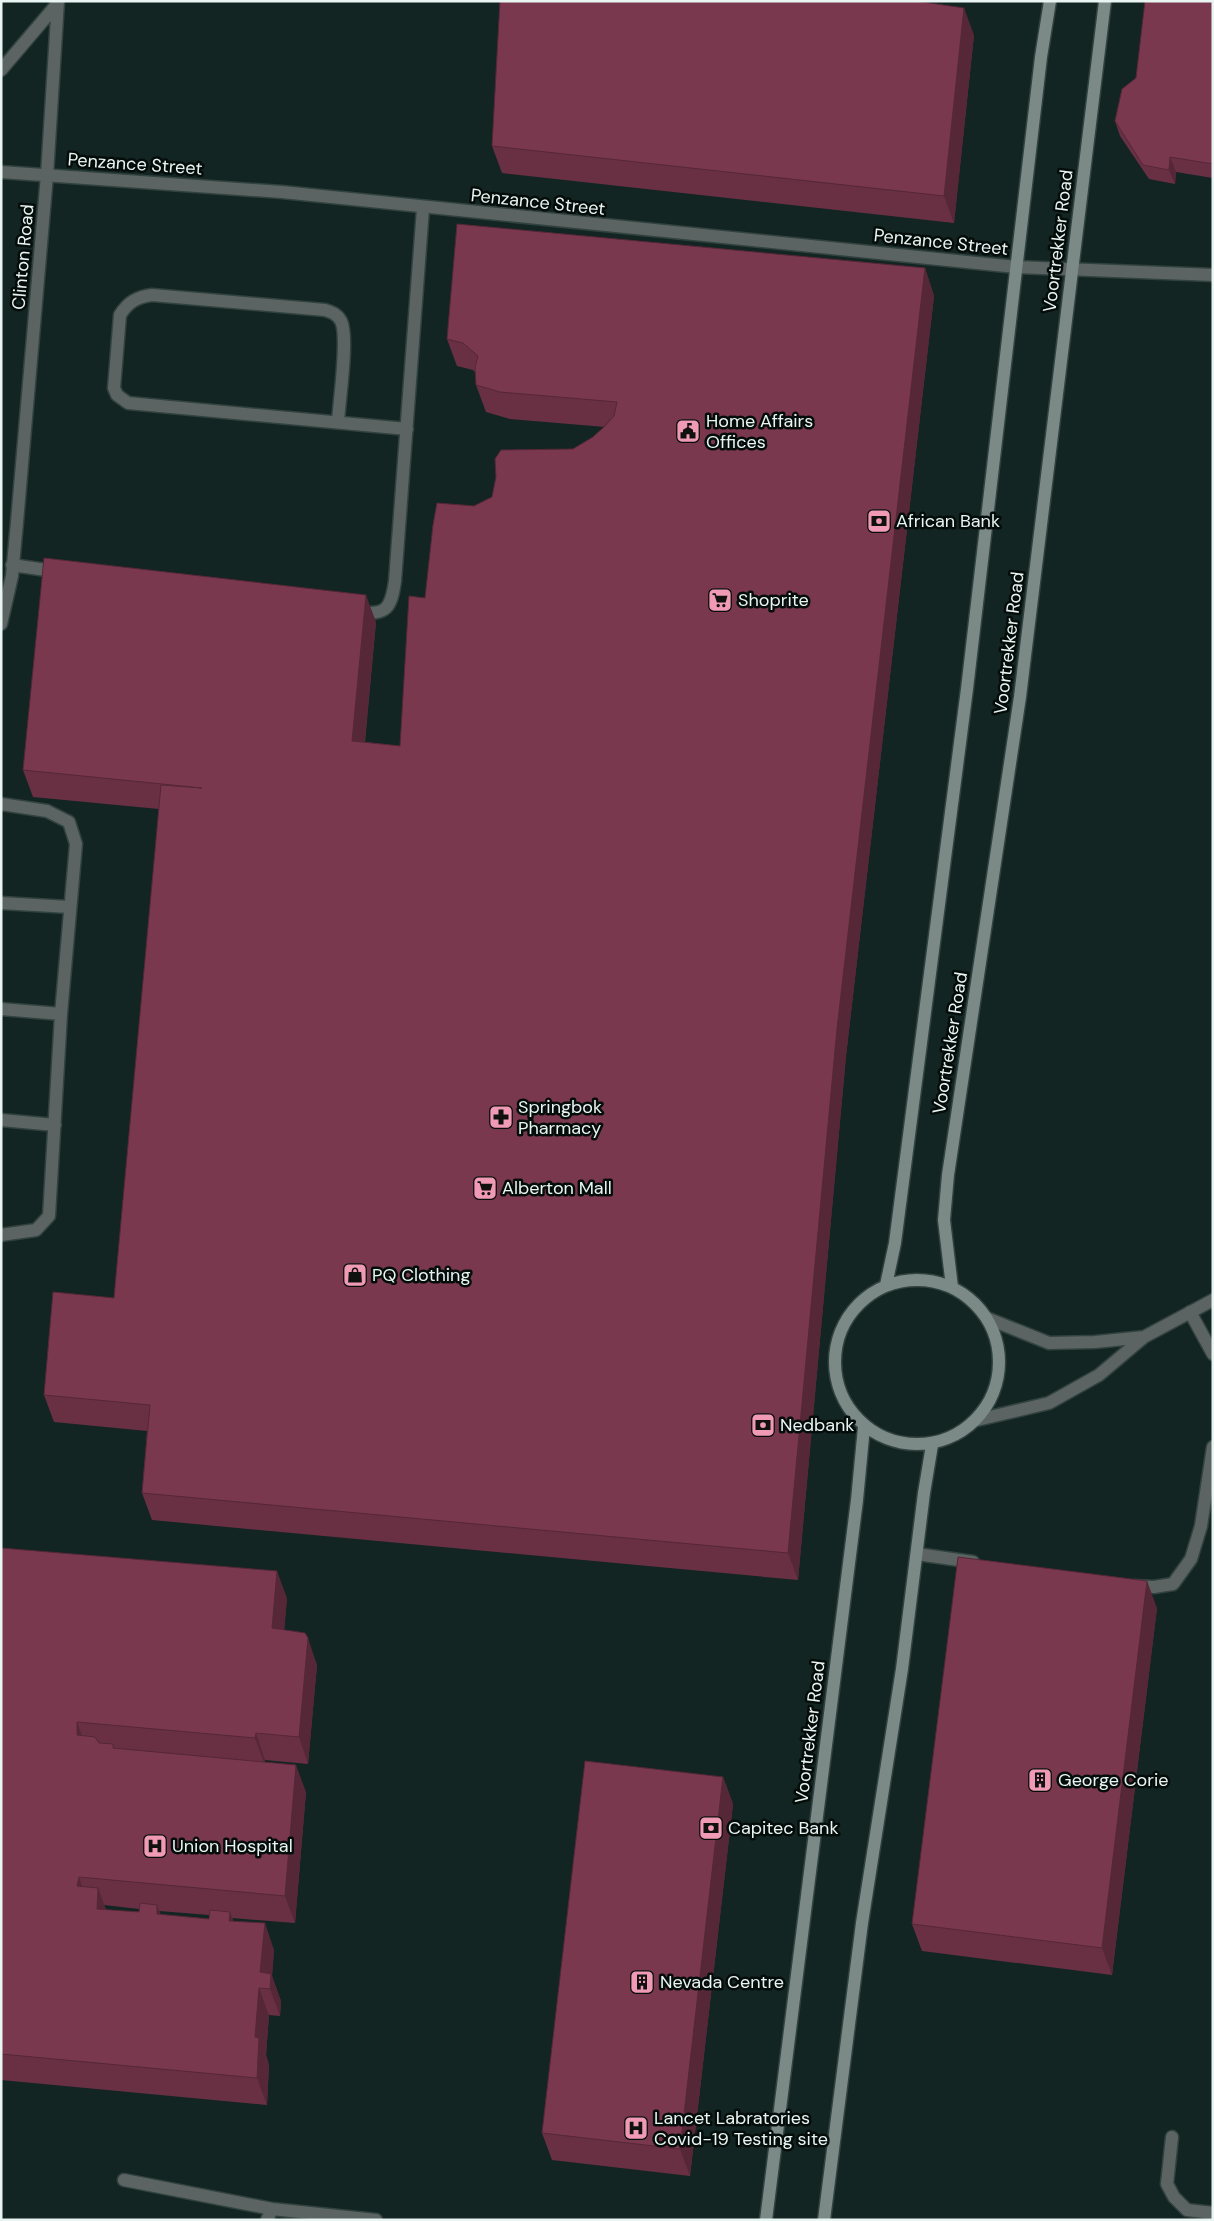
<svg xmlns="http://www.w3.org/2000/svg" width="1214" height="2221" viewBox="0 0 1214 2221" font-family="'DM Sans',sans-serif">
  <style>
    .lines { fill: none; stroke-linecap: round; stroke-linejoin: round }
    .lane-casing { stroke: #31423f; stroke-width: 15 }
    .street-casing { stroke: #31423f; stroke-width: 15 }
    .secondary-casing { stroke: #31423f; stroke-width: 15 }
    .lane { stroke: #5b6462; stroke-width: 12 }
    .street { stroke: #5b6462; stroke-width: 12 }
    .secondary { stroke: #7b8a87; stroke-width: 12 }
    .wall { fill: #693044; fill-rule: evenodd }
    .shaded-wall { fill: #552737 }
    .building { fill: #7a384f; stroke: #552737 }
    .labels { text-anchor: middle; dominant-baseline: central; stroke-width: 5; stroke-linejoin: round; paint-order: stroke }
    .street-label { font-size: 18px; fill: #e9f5f2; stroke: #050d0b }
    .poi-label { font-size: 18px; fill: #e9f5f2; stroke: #050d0b; text-anchor: start }
  </style>
  <rect width="100%" height="100%" fill="#132522"/>
  <g class="lines">
    <g class="lane-casing">
      <path id="lane" d="M338,422C339,402 349,337 341,321C337,314 332,312 325,310L152,295C137,297 128,302 120,315L114,388L117,395L128,403L407,429
        M12,565L60,572
        M357,612C387,616 391,608 395,581L423,208
        M1,624L12,576L17,522L47,175
        M1,804L47,811L69,822L76,844L61,1014L49,1216L36,1230L1,1235
        M1,903L69,907
        M1,1009L61,1014
        M1,1120L55,1125
        M1190,1312L1213,1354
        M917,1554L973,1562
        M1134,1586L1154,1587L1173,1584L1191,1559L1201,1526L1213,1447
        M1172,2137L1167,2184L1174,2197L1187,2210L1213,2213
        M124,2180L272,2209L267,2220
        M272,2209L376,2220"/>
    </g>
    <g class="street-casing">
      <path id="street" d="M1,70L58,3
        M1,172L282,192L1016,267L1213,275
        M47,175L58,1
        M989,1319L1049,1343L1095,1342L1144,1337
        M977,1420L1049,1403L1099,1375L1144,1337L1213,1300"/>
    </g>
    <g class="secondary-casing">
      <path id="secondary" d="M835 1362a82 82 0 1 1 164 0a82 82 0 1 1-164 0Z
        M886,1285L895,1243L967,689L1041,57L1050,1
        M952,1287L944,1220L948,1175L1020,697L1105,1
        M766,2220L857,1500L864,1427
        M824,2220L862,1923L902,1669L924,1493L932,1445"/>
    </g>
    <use href="#lane" class="lane"/>
    <use href="#street" class="street"/>
    <use href="#secondary" class="secondary"/>
  </g>
  <path class="wall" d="M1213,1V178L1176,172L1175,184L1149,179L1120,136L1115,121L1136,78Z
    M974,35L954,223L502,173L492,146Z
    M925,268L934,296L846,1056L798,1580L152,1520L142,1493L147,1431L54,1422L44,1395L114,1298L159,809L33,797L23,770L376,622L365,742L400,746L425,598L474,506L492,497L593,437L605,427L510,419L486,412L476,385V373L473,370L457,366L447,339Z
    M1,1548L287,1598L284,1630L317,1665L308,1764L265,1760V1763L306,1792L295,1923L232,1918L233,1921L274,1950L272,1976L281,2001L280,2016L269,2015L266,2055L269,2065L267,2105L1,2080ZM104,1905L139,1909V1912L106,1910ZM159,1911L209,1915V1919L161,1915Z
    M1157,1608L1112,1975L922,1951L912,1924Z
    M723,1777L733,1804L690,2176L552,2160L542,2133Z"/>
  <path class="shaded-wall" d="M964,8L974,35L954,223L944,196Z
    M1170,157L1176,172L1175,184L1169,170Z
    M925,268L934,296L846,1056L798,1580L788,1553L837,1029Z
    M366,595L376,622L362,768L352,741Z
    M277,1571L287,1598L282,1655L272,1628Z
    M1147,1581L1157,1608L1112,1975L1102,1948Z
    M308,1638L317,1665L308,1764L299,1737Z
    M77,1722L87,1749L77,1735Z
    M256,1733L265,1760V1765L255,1738Z
    M296,1765L306,1792L295,1923L285,1896Z
    M723,1777L733,1804L690,2176L680,2149Z
    M79,1877L88,1904L77,1886Z
    M98,1888L108,1915L97,1909Z
    M157,1905L167,1932L157,1914Z
    M230,1912L240,1939L229,1921Z
    M265,1923L274,1950L272,1976L281,2001L280,2016L270,1989L260,1972Z
    M259,1988L269,2015L266,2055L269,2065L267,2105L257,2078L255,2037Z"/>
  <path class="building" d="M500,1H916L964,8L944,196L492,146Z
    M1145,1H1213V164L1170,157L1169,170L1143,165L1115,121L1122,89L1136,78Z
    M457,224L925,268L837,1029L788,1553L142,1493L150,1405L44,1395L53,1292L114,1298L161,785L202,788L23,770L44,558L366,595L352,741L400,746L409,596L425,598L433,525L437,503L474,506L492,497L496,477L495,459L501,450L573,449L593,437L605,426L614,416L617,402L500,392L476,385L475,367L478,356L463,343L447,339Z
    M1,1548L277,1571L272,1628L305,1633L308,1638L299,1737L256,1733L255,1738L77,1722V1735L95,1737L99,1743L113,1744V1748L296,1765L285,1896L79,1877L77,1886L98,1888L97,1909L139,1912L140,1903L157,1905V1914L209,1919L210,1910L230,1912L229,1921L265,1923L260,1972L271,1974L270,1989L259,1988L255,2037L259,2038L257,2078L1,2054Z
    M958,1557L1147,1581L1102,1948L912,1924Z
    M585,1761L723,1777L680,2149L542,2133Z"/>
  <defs>
    <g id="civic-square" transform="scale(1.25)"><rect x="-9" y="-9" width="18" height="18" rx="4" fill="#f09ab5" stroke="#050d0b"/><path d="M-.6-6.5H3V-4.5H.6V-3L4-1V1h2V6H-6V1h2V-1L-.6-3ZM-1.2 2.5V6h2.4V2.5Z" fill="#111"/></g>
    <g id="bank-square" transform="scale(1.25)"><rect x="-9" y="-9" width="18" height="18" rx="4" fill="#f09ab5" stroke="#050d0b"/><path d="M-6-4H6V4H-6ZM0-2.3a2.3 2.3 0 1 0 0 4.6a2.3 2.3 0 1 0 0-4.6Z" fill="#111"/></g>
    <g id="supermarket-square" transform="scale(1.25)"><rect x="-9" y="-9" width="18" height="18" rx="4" fill="#f09ab5" stroke="#050d0b"/><path d="M-6-5.5h2.5l.6 2H6L4.5 2H-2.5L-4.4-4H-6ZM-1.5 3.2a1.3 1.3 0 1 0 .1 0ZM3 3.2a1.3 1.3 0 1 0 .1 0Z" fill="#111"/></g>
    <g id="pharmacy-square" transform="scale(1.25)"><rect x="-9" y="-9" width="18" height="18" rx="4" fill="#f09ab5" stroke="#050d0b"/><path d="M-2-6h4v4h4v4h-4v4h-4v-4h-4v-4h4Z" fill="#111"/></g>
    <g id="shop-square" transform="scale(1.25)"><rect x="-9" y="-9" width="18" height="18" rx="4" fill="#f09ab5" stroke="#050d0b"/><path d="M-5-2.5h2.3a2.7 3.5 0 0 1 5.4 0H5L5.5 6h-11ZM-1.5-2.5h3a1.5 2.3 0 0 0-3 0Z" fill="#111"/></g>
    <g id="building-square" transform="scale(1.25)"><rect x="-9" y="-9" width="18" height="18" rx="4" fill="#f09ab5" stroke="#050d0b"/><path d="M-4-6H4V6H1V3H-1V6H-4ZM-2.5-4.3h1.7v1.8h-1.7ZM.8-4.3h1.7v1.8H.8ZM-2.5-1h1.7V.8h-1.7ZM.8-1h1.7V.8H.8Z" fill="#111"/></g>
    <g id="hospital-square" transform="scale(1.25)"><rect x="-9" y="-9" width="18" height="18" rx="4" fill="#f09ab5" stroke="#050d0b"/><path d="M-5-5h3v3.5h4V-5h3V5h-3V1.5h-4V5h-3Z" fill="#111"/></g>
  </defs>
  <g fill-rule="evenodd">
    <use href="#civic-square" x="688" y="431"/>
    <use href="#bank-square" x="879" y="521"/>
    <use href="#supermarket-square" x="720" y="600"/>
    <use href="#pharmacy-square" x="501" y="1117"/>
    <use href="#supermarket-square" x="485" y="1188"/>
    <use href="#shop-square" x="355" y="1275"/>
    <use href="#bank-square" x="763" y="1425"/>
    <use href="#building-square" x="1040" y="1780"/>
    <use href="#bank-square" x="711" y="1828"/>
    <use href="#hospital-square" x="155" y="1846"/>
    <use href="#building-square" x="642" y="1982"/>
    <use href="#hospital-square" x="636" y="2128"/>
  </g>
  <g class="labels">
    <g class="street-label">
      <text transform="translate(135 164) rotate(4)">Penzance Street</text>
      <text transform="translate(538 202) rotate(6)">Penzance Street</text>
      <text transform="translate(1058 241) rotate(-83)">Voortrekker Road</text>
      <text transform="translate(941 242) rotate(6)">Penzance Street</text>
      <text transform="translate(23 257) rotate(-85)">Clinton Road</text>
      <text transform="translate(1009 643) rotate(-83)">Voortrekker Road</text>
      <text transform="translate(950 1043) rotate(-81)">Voortrekker Road</text>
      <text transform="translate(810 1732) rotate(-83)">Voortrekker Road</text>
    </g>
    <g class="poi-label">
      <text x="706" y="421">Home Affairs<tspan x="706" dy="21">Offices</tspan></text>
      <text x="896" y="521">African Bank</text>
      <text x="738" y="600">Shoprite</text>
      <text x="518" y="1107">Springbok<tspan x="518" dy="21">Pharmacy</tspan></text>
      <text x="502" y="1188">Alberton Mall</text>
      <text x="372" y="1275">PQ Clothing</text>
      <text x="780" y="1425">Nedbank</text>
      <text x="1058" y="1780">George Corie</text>
      <text x="728" y="1828">Capitec Bank</text>
      <text x="172" y="1846">Union Hospital</text>
      <text x="660" y="1982">Nevada Centre</text>
      <text x="654" y="2118">Lancet Labratories<tspan x="654" dy="21">Covid-19 Testing site</tspan></text>
    </g>
  </g>
  <rect width="1214" height="2221" fill="none" stroke="#e9f5f2" stroke-width="5"/>
</svg>
